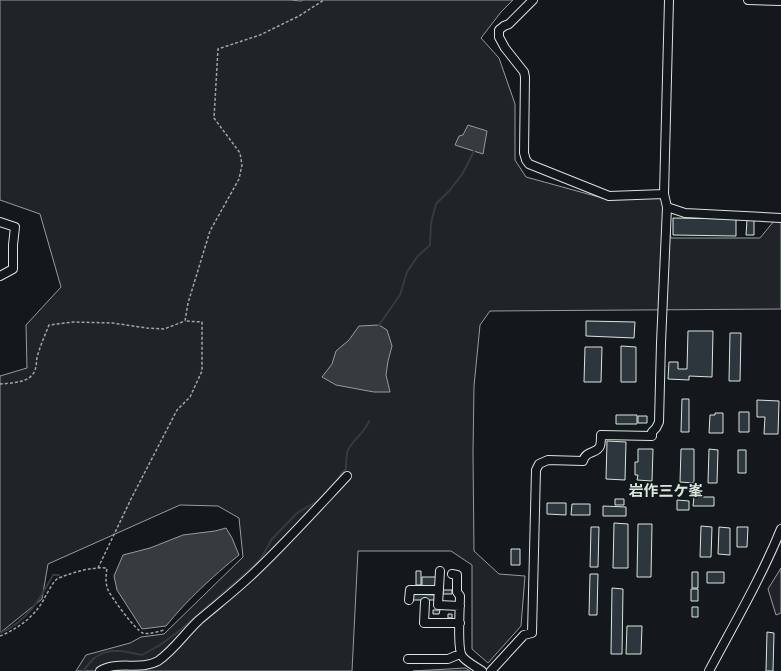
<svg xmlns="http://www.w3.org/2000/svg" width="781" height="671" viewBox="0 0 781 671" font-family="Inter,'Noto Sans JP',sans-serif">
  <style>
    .green { fill: #202428; stroke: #939e99 }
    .water { fill: #363b3e; stroke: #939e99 }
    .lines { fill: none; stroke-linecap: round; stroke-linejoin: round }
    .stream { stroke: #363b3e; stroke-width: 2 }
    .building { fill: #2c363c; stroke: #d8e6dc }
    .minor-casing { stroke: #d8e6dc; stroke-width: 10 }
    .path { stroke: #9da8a2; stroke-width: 1.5; stroke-dasharray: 3 2; stroke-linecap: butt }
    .minor { stroke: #14181c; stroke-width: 8 }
    .labels { text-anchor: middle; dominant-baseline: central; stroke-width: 3; stroke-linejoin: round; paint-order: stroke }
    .quarter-label { font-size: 15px; font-weight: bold; fill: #d8e6dc; stroke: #14181c }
  </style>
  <rect width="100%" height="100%" fill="#14181c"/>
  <path class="green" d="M0,0H290L301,1L303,0H513L501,12L481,38L499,58L515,104V160L526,177L606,199L662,197L671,238H760L774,221H781V309L490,311L480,325L474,386L473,453L474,551L499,574L525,576L521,626L488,663L472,649V565L451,551H358L352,671H76L86,655L130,643L141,637L164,634L243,557L239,518L218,506L180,505L48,564L42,599L0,633V376L27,368L26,325L61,287L40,214L0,200Z
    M781,568V613L776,615L768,589Z
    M465,668L470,671H413Z"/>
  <path class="water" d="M468,125L487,131L483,154L455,145L459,136L463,135Z
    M379,325L387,330L392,346L388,361L386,375L390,392H374L336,385L322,377L332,364L336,351L349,340L359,326Z
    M226,528L232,538L239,555C213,576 187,600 166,626L142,629L117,590L114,576L123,555L150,548L183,535L215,531Z"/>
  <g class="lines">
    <path class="stream" d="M379,325L400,295L407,272L417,257L430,245L431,223L436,204L450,190L463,173L474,151
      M337,481L341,474L346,469C346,463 346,456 348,450C353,439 365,433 369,421
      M0,633C27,622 40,599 53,575H59
      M83,671L94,658L103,653L111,651H122L142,655L160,645L179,631L246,573L260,560L272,539L297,513L321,499"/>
  </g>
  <path class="building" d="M673,218L736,219V236L673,235Z
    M747,220H754V235H746Z
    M586,321L635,322L634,338L586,336Z
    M688,331H713L712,377L689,376V380L668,379L669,362H678V369H687Z
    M730,333H741L740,381H729Z
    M621,346L636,347V382H621Z
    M585,347H602L601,382H584Z
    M682,399H689V432H681Z
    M757,400L779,401L778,434H764L765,417H757Z
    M739,412H749V432H739Z
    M715,413H723V433H709L710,415H715Z
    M616,415H637V424H616Z
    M638,416H647V423H638Z
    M607,441L626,442L625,480L606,479Z
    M638,449H653L652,481L637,480L638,475H635V462H638Z
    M681,449H694V483L680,482Z
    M709,449L718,450L717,483H708Z
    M738,450H746V473H738Z
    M694,497H714V506H693Z
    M615,499H624V505H615Z
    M677,500L689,501V510H677Z
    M547,503H566V515L547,514Z
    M572,504H590V515H571Z
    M603,506L626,507V516H603Z
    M614,523L628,524V568H613Z
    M638,524H652L651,577H637Z
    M701,526L712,527L711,557H700Z
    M591,527H599L598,567H590Z
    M719,527L730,528V555L718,554Z
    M737,527H748L747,547H737Z
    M511,549H520V565H511Z
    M416,571H421V585H416Z
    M692,572H698V588H692Z
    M707,572H724V583H707Z
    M590,574H598L597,615H589Z
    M422,577H437L436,587L422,586Z
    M612,588L623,589L622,654H611Z
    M691,589H698V601H691Z
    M443,590H452V594H443Z
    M413,594L435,595V600H412Z
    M692,607H698V617H692Z
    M433,610H440L439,614H433Z
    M448,614H452V618H448Z
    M627,626H642L641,654H626Z
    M767,632L774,633L773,671H766Z"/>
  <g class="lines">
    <g class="minor-casing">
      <path id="minor" d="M533,0L509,24L504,26L499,30V37L505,48L524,72L525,77L524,153L526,160L529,164L609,196L664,194
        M748,0L781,1
        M667,207L685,213L781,218
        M0,222L15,227L13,245V269L0,276
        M440,571L438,605L460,606
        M452,574L457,575V592L460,596C460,607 457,648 462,656C465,661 476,667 482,671
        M409,600L410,590H439
        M425,602L424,623H460
        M408,659H448L460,654
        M100,671C117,660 140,671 158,661C174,650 185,633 199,620C219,603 240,587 259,568C289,539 318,507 347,476
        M491,671L524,635L532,633L536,470L539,464L548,460L583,461C586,450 597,454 600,446C601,443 601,439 601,435L652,436V432L656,428L659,422L661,343L667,207L664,194L669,0
        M709,671C734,624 761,578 781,529"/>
    </g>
    <path class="path" d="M0,384C11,383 31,383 35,370C37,365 36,359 38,354C41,344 45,335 49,325L73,322L112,323L147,328L164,329L185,321
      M98,568L131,499L177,410L190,397L202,371V322L185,321L188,303L210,231L239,179L242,165L240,153L214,118L218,49L260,35L299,16L324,0
      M0,636C17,629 33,618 43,601C45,597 53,582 56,580C57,578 62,577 64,576C78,571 92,567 107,568C106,576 105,582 108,590C112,598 135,630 143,633C149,635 159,631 165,630"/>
    <use href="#minor" class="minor"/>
  </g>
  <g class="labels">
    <g class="quarter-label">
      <text x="666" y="490">岩作三ケ峯</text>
    </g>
  </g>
</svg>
